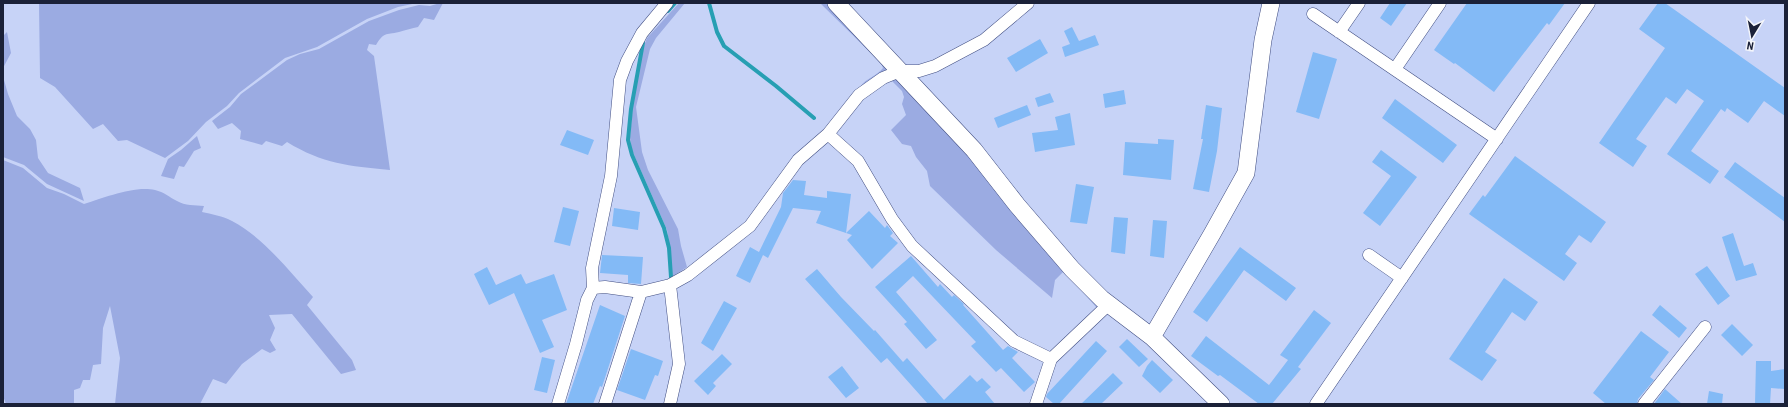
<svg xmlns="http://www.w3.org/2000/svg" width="1788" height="407" viewBox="0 0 1788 407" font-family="'Roboto Condensed',sans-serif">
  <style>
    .green { fill: #9babe2 }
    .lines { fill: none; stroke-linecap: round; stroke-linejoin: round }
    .stream { stroke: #279fb3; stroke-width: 4 }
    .building { fill: #83baf6 }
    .street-casing { stroke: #424f83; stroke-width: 13 }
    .secondary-casing { stroke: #424f83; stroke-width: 18 }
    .street { stroke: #fff; stroke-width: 12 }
    .secondary { stroke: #fff; stroke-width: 17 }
  </style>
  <rect width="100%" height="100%" fill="#c7d3f7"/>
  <path class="green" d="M39,3H417L398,7L367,19L317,47L285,58L239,93L227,106L206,122L188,141L165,158L127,140L118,141L103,124L93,129L55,87L40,78Z
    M440,3H443L434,20L424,18L418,27C412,28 406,30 399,32C385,35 384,32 376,45L369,44L367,50L374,56L390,170C349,166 323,164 287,142L282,146L266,141L262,145L240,139L241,131L232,123L218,129L212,121L230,107L241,94L287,60L300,54L319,49L369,21L399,10L419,5L430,6Z
    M679,3H685L656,38L650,49L636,107L642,152L648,170L678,229L681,246L687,267L672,277L670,249L667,230L631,148L630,137L633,105L642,51L647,38Z
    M820,3H828L886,62L887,69L885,72L860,87C866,78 877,76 883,68L881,63Z
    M7,32L11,53L3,68L4,80L8,94L17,116L30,129L36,140L38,158L48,173L80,188L84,201L47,184L24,165L3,157V36Z
    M901,76L1098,304L1097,308L1064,271L1055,280L1052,298L996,250L930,186L927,171L916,157L911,146L902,144L891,130L906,115L902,104L904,97L902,91L890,79Z
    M197,136L201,148L194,151L184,167L179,166L174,179L161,176L168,159L181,150Z
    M3,160L23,168L47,188L64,194L84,204C103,198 135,185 155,190C164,192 169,197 177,201C185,206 195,205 204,206L202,212C211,214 223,216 232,221C264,238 288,270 313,297L307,305L352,360L356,370L341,374L292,314L269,315L275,328L270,340L276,350L270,353L262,349L242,364L226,384L213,379L200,404H115L120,358L110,306L103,328L101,364L93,365L90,380H83L80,388L74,390V403L6,404L3,396Z"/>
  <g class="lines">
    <path class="stream" d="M709,3L717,32L724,46L776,86L814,118
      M668,11L675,3
      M643,43L631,109L628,140L632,155L664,228L669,248L671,277"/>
  </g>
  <path class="building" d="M1390,3H1407L1391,26L1380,18Z
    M1467,3H1565L1549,25L1547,23L1494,92L1455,63L1454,64L1434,50Z
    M1658,3H1665L1785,88V116L1764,101L1748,123L1727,108L1725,112L1721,109L1691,151L1719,171L1710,184L1667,154L1704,101L1687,89L1676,104L1666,97L1636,139L1647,146L1633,167L1599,143L1665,48L1639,29Z
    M1072,27L1079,41L1095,35L1099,45L1065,57L1062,47L1070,44L1064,31Z
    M1040,39L1048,53L1016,72L1007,58Z
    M1313,52L1337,59L1319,119L1296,112Z
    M1124,90L1126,104L1105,108L1103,94Z
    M1050,93L1054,102L1038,107L1035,98Z
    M1395,99L1457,145L1443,163L1382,118Z
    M1027,105L1031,115L998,128L994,118Z
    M1206,105L1222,108L1217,151L1209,192L1193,189L1203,139H1201Z
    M1070,113L1075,145L1035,152L1032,133L1058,130L1055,117Z
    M567,130L594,140L588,155L560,145Z
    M1158,139L1174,140L1171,180L1123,175L1125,142L1158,144Z
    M1381,150L1417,177L1380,226L1363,213L1391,176L1372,162Z
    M1515,156L1606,222L1591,243L1579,235L1565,254L1577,263L1564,281L1469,214L1483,195L1485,197Z
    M1735,162L1785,198V222L1724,177Z
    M793,180L806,181L804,195L827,198V191L851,194L846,233L869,211L885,228L887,225L893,233L890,236L898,243L872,269L847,240L852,235L816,223L821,211L793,208L768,258L763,255L750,283L736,276L750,247L759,252L781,207L783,193Z
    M1076,184L1094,187L1087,224L1070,222Z
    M563,207L579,211L570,246L554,242Z
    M614,208L640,212L638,230L612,226Z
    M1114,217L1128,218L1125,254L1111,252Z
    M1153,220L1167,221L1164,258L1150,256Z
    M1733,233L1744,266L1753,263L1757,275L1736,281L1722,237Z
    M1240,247L1296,288L1286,301L1244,270L1207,322L1193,312Z
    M602,255L643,257L641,284L628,283V275L600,273Z
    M911,256L938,287L940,284L952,297L954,295L964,304L963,305L1003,350L1008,346L1018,352L1012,358L1035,382L1024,392L1001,368L996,372L971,346L976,342L913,276L896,292L937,340L926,349L904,324L907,322L875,287Z
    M1707,266L1730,296L1718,305L1695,274Z
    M487,267L496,285L521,274L526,284L554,274L567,310L542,320L554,347L540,353L514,293L489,305L474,274Z
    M817,269L841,297L874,331L875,330L903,362L907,358L944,400L970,375L977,382L982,378L991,387L985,392L995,404H928L887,358L881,363L805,279Z
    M1504,278L1538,302L1525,321L1512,312L1485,352L1497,360L1482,381L1449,359Z
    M724,301L737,308L713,351L701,343Z
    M600,305L625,316L602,387L600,386L593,404H566Z
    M1660,305L1687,328L1679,338L1652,315Z
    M1314,310L1331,323L1298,367L1301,369L1272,404H1259L1220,375L1218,376L1191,356L1206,336L1269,385L1288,360L1280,355Z
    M1732,324L1753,345L1742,356L1721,335Z
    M1641,331L1669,352L1650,377L1654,380L1638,399L1637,404H1606L1593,393Z
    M1127,339L1148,359L1139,367L1119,347Z
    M1096,341L1107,351L1059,404H1054L1046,397L1047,394Z
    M631,349L663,361L658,376L655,375L645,400L617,390Z
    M722,354L732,364L713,383L716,386L708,395L694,381Z
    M542,357L555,360L547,393L534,390Z
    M1152,360L1173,380L1160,393L1142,376L1147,366Z
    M1756,361H1771V371L1785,369V389L1771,388L1770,404H1755Z
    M842,366L859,388L846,398L828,377Z
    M1113,373L1123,383L1101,404H1081Z
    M1665,389L1682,404H1654Z
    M1709,391L1723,394L1722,404H1707Z"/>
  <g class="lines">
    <g class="street-casing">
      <path id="street" d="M1313,14L1497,139
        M1339,32L1359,3
        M1395,69L1440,3
        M828,134L858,161L892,219L912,246L1014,341L1051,359
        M1369,255L1402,278
        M670,285L679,364L670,404
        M593,288L592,268L611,176L620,80L627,61L642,33L667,3
        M558,404L576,344L587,300L593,288L605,287L641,292L670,285L688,275L750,226L798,160L828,134L859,95L883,78L900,71H919L935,66L984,40L1028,3
        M605,404L641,292
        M1036,404L1051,359L1109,304
        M1316,404L1589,3
        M1644,404L1705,327"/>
    </g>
    <g class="secondary-casing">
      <path id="secondary" d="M836,3L974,150L1017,205L1072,269L1102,299L1152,337L1221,404
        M1152,337L1212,234L1246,173L1263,40L1271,3"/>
    </g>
    <use href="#street" class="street"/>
    <use href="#secondary" class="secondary"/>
  </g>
  <rect width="1788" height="407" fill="none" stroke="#1b2138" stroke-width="8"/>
  <g transform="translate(1752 36) rotate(190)" stroke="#f3f5fb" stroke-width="3" paint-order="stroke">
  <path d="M0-3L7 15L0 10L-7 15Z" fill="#1b2138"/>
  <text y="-6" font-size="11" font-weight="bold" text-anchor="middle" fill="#1b2138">N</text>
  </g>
</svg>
